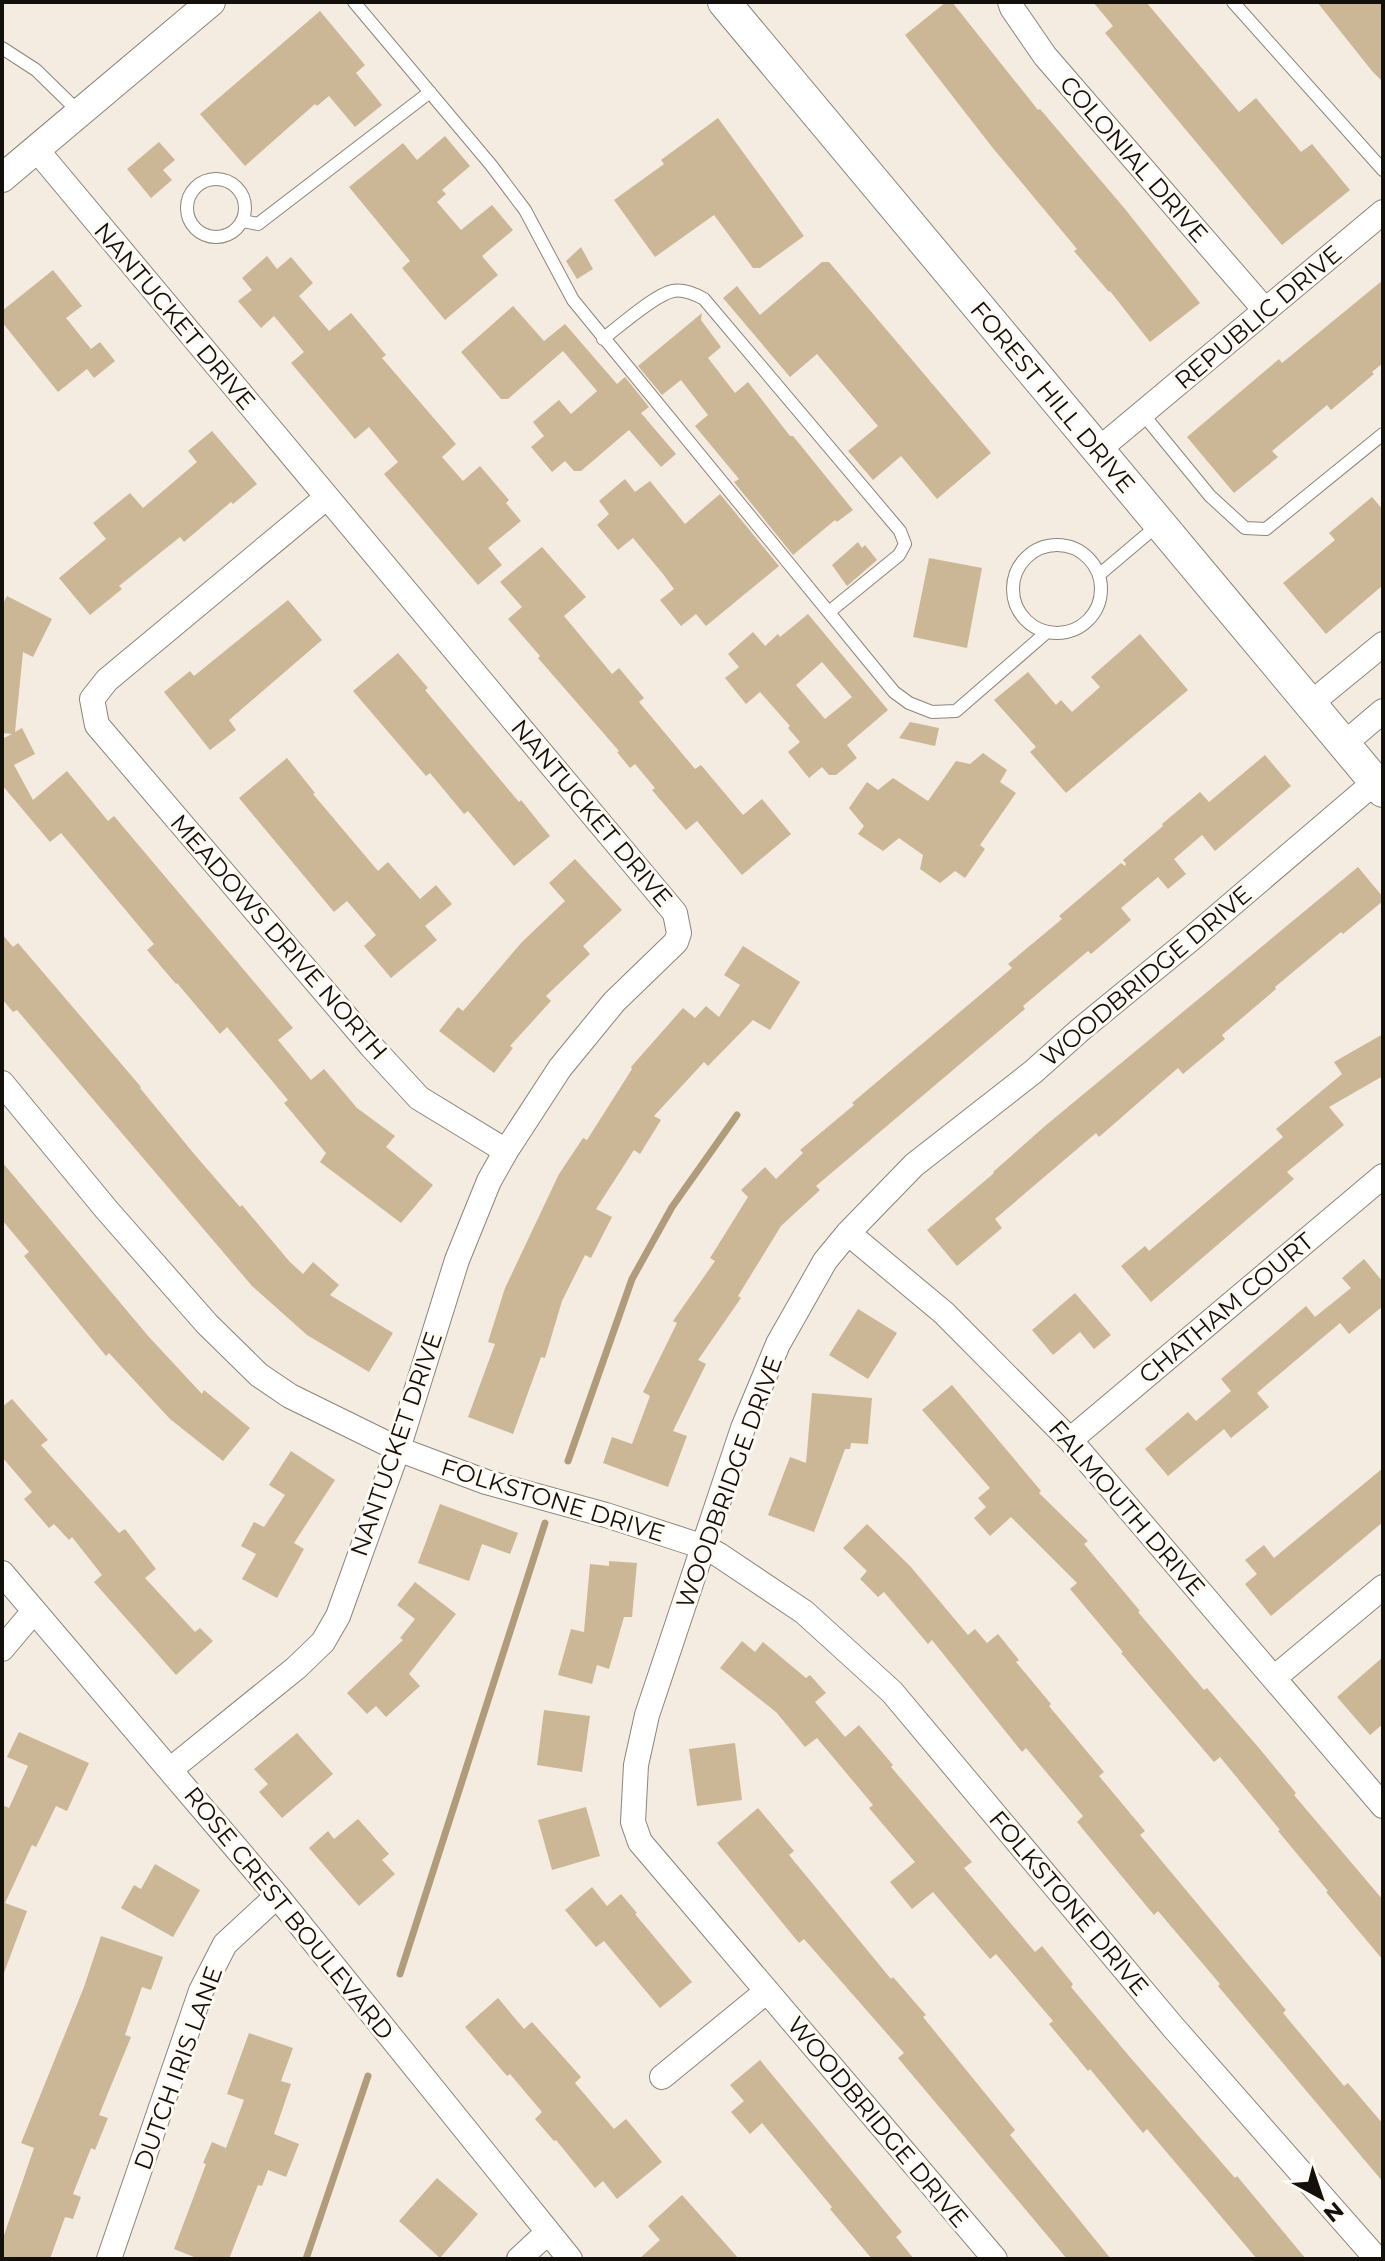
<svg xmlns="http://www.w3.org/2000/svg" width="1385" height="2261" viewBox="0 0 1385 2261" font-family="Montserrat,sans-serif">
  <style>
    .lines { fill: none; stroke-linecap: round; stroke-linejoin: round }
    .stream { stroke: #b09c7b; stroke-width: 7 }
    .building { fill: #cbb795; fill-rule: evenodd }
    .service-casing { stroke: #8c857a; stroke-width: 14 }
    .minor-casing { stroke: #8c857a; stroke-width: 26 }
    .tertiary-casing { stroke: #8c857a; stroke-width: 30 }
    .secondary-casing { stroke: #8c857a; stroke-width: 34 }
    .service { stroke: #fff; stroke-width: 12 }
    .minor { stroke: #fff; stroke-width: 24 }
    .tertiary { stroke: #fff; stroke-width: 28 }
    .secondary { stroke: #fff; stroke-width: 32 }
    .labels { text-anchor: middle; dominant-baseline: central; stroke-width: 6; stroke-linejoin: round; paint-order: stroke }
    .street-label { font-size: 24px; fill: #13100c; stroke: #fffaf3 }
  </style>
  <rect width="100%" height="100%" fill="#f4ece0"/>
  <g class="lines">
    <path class="stream" d="M568,1461L632,1279L672,1207L737,1115
      M400,1974L545,1523
      M306,2259L368,2076"/>
  </g>
  <path class="building" d="M946,2H952L1038,110L1040,109L1125,209L1200,303L1150,342L1110,291L1109,292L1074,251L1077,249L992,147L905,35Z
    M1093,2H1146L1239,112L1256,98L1301,152L1312,144L1350,190L1282,245L1105,33L1113,26Z
    M1317,2H1383V82L1372,71Z
    M320,11L365,65L356,73L382,105L355,127L329,96L317,106L315,104L245,166L200,114Z
    M718,118L804,236L760,268H753L714,215L655,257L614,200L664,164L661,160Z
    M445,136L470,166L442,190L446,194L437,202L461,230L492,205L513,230L482,256L498,275L445,320L402,268L410,261L349,187L403,143L417,160Z
    M159,142L175,160L163,170L172,180L151,198L127,169Z
    M581,247L593,269L577,279L566,261Z
    M267,256L277,269L291,257L313,283L299,296L329,331L351,313L386,355L382,358L456,444L442,457L463,481L480,466L509,500L506,503L521,521L488,548L502,565L478,585L384,474L398,462L369,427L355,439L291,363L304,352L274,316L261,328L238,301L252,290L242,278Z
    M822,262H829L991,453L937,499L901,456L873,480L848,451L878,426L817,354L790,377L723,298L737,286L760,315Z
    M53,270L82,306L66,318L91,349L100,342L115,361L94,378L87,369L58,392L2,322V311Z
    M1383,280V363L1372,372L1374,374L1331,410L1327,405L1272,451L1278,457L1234,493L1187,437L1279,359L1282,363Z
    M513,306L544,341L565,324L617,384L625,377L649,407L641,413L676,454L661,467L629,430L581,471H574L565,461L552,472L531,447L544,436L533,422L559,400L571,414L597,391L563,351L508,399H501L461,352Z
    M702,313L701,320L721,347L708,358L735,393L748,382L790,436H793L853,510L837,522L835,520L793,555L734,482L739,479L695,426L708,415L681,380L662,395L638,366Z
    M212,431L257,484L233,504L231,502L184,542L180,537L119,586L122,589L90,615L59,578L106,539L93,523L130,493L143,508L197,462L188,451Z
    M625,479L635,492L650,481L685,524L720,494L779,566L706,626L696,614L681,626L660,600L674,589L663,574L633,538L618,550L597,525L609,514L599,501Z
    M1372,497L1383,510V585L1326,634L1283,583L1335,540L1329,533Z
    M858,542L862,548L865,545L877,560L847,586L832,565Z
    M542,547L586,597L564,616L612,674L619,668L644,698L639,702L695,769L701,765L743,815L762,799L791,834L742,875L697,821L686,830L652,790L655,788L635,764L630,768L617,752L619,751L538,658L540,656L508,619L522,607L500,582Z
    M929,558L982,568L967,648L913,637Z
    M7,596L52,619L33,657L23,652L15,732L22,728L35,754L14,765L33,800L67,771L108,821L114,816L293,1028L278,1040L311,1080L324,1069L357,1108L395,1136L386,1147L433,1185L401,1223L320,1162L326,1153L284,1103L288,1100L227,1027L220,1034L177,983L176,984L147,950L154,944L61,833L50,842L2,785V739L12,734L2,733V606Z
    M288,600L322,640L229,720L236,730L210,750L164,692L190,671L194,676Z
    M808,614L888,710L847,745L857,758L836,775H829L822,767L809,778L788,752L800,742L788,728L790,726L760,692L746,704L725,678L739,667L728,654L753,632L765,646L778,634L780,637ZM822,662L852,697L825,719L796,685Z
    M1140,634L1188,690L1066,793L1030,752L1036,747L994,700L1028,672L1056,705L1061,700L1072,712L1100,687L1091,677Z
    M398,653L428,688L425,690L519,802L521,800L550,836L514,866L468,811L464,814L430,773L426,776L353,691Z
    M910,722L939,728L935,746L899,738Z
    M983,753L1007,770L1000,782L1016,793L980,845L985,849L965,878L955,871L940,883L920,869L923,855L899,838L883,851L858,834L864,826L849,808L867,782L878,790L893,778L928,801L956,761L970,764Z
    M1265,755L1291,786L1215,851L1202,835L1174,859L1186,874L1168,889L1158,877L1121,908L1131,920L1091,954L1088,951L1023,1006L1025,1009L816,1186L820,1190L781,1226L738,1296L741,1298L698,1360L706,1364L673,1431L687,1436L668,1487L603,1463L612,1437L632,1444L650,1396L643,1392L677,1323L673,1321L715,1261L710,1258L748,1197L741,1190L765,1167L776,1179L803,1153L800,1150L854,1105L852,1103L1012,968L1008,964L1062,919L1059,916L1121,863L1125,866L1126,864L1123,860L1163,826L1162,824L1200,792L1209,802Z
    M287,758L315,793L313,794L378,871L388,862L420,899L436,885L452,904L425,926L437,940L391,978L364,946L376,935L347,901L334,912L239,798Z
    M575,859L622,910L583,946L590,954L546,996L551,1001L510,1046L513,1048L494,1073L439,1031L458,1007L463,1011L522,942L565,901L549,883Z
    M1358,867L1383,897V901L1343,934L1341,932L1275,987L1276,989L1222,1035L1225,1039L1183,1074L1178,1068L1099,1137L1096,1133L995,1219L1002,1228L957,1266L927,1230L994,1173L993,1172L1045,1126Z
    M2,934L13,947L18,943L141,1087L140,1088L195,1155L240,1207L242,1205L289,1261L303,1274L313,1262L339,1285L330,1295L393,1333L369,1372L307,1335L252,1286L17,1010L13,1012L2,999Z
    M743,946L800,982L770,1030L753,1020L708,1066L704,1062L654,1116L661,1120L640,1154L634,1150L596,1209L612,1217L591,1258L585,1255L562,1301L545,1358L541,1357L513,1434L468,1417L495,1344L488,1342L505,1288L559,1174L583,1138L587,1140L632,1069L631,1067L683,1008L695,1018L706,1006L719,1017L740,985L724,975Z
    M1383,1034V1076L1329,1107L1344,1125L1287,1172L1294,1179L1151,1302L1121,1266L1145,1246L1149,1251L1283,1137L1276,1129L1342,1074L1334,1062Z
    M2,1162L149,1337L202,1394L204,1390L250,1428L223,1461L170,1419L109,1353L106,1356L24,1256L29,1252L2,1220Z
    M1364,1259L1383,1282V1306L1349,1334L1340,1323L1257,1393L1269,1407L1231,1438L1224,1429L1168,1476L1145,1449L1188,1412L1196,1421L1231,1391L1221,1379L1306,1306L1315,1317L1351,1288L1342,1278Z
    M1075,1293L1111,1335L1094,1349L1080,1332L1053,1355L1032,1330Z
    M858,1309L897,1333L868,1379L829,1355Z
    M952,1385L1041,1491L1039,1493L1088,1541L1084,1544L1140,1611L1138,1612L1204,1690L1207,1688L1259,1748L1296,1793L1294,1795L1383,1900V1960L1326,1892L1328,1891L1278,1831L1280,1830L1220,1757L1214,1762L1121,1653L1123,1652L1070,1589L1077,1583L1011,1517L990,1536L974,1518L986,1507L978,1498L990,1488L922,1410Z
    M812,1393L872,1398L868,1444L851,1443L850,1449H845L814,1532L768,1515L790,1457L806,1463Z
    M12,1399L48,1440L41,1445L119,1533L125,1529L156,1569L145,1578L195,1632L200,1628L213,1641L176,1675L94,1582L102,1575L72,1537L69,1540L54,1524L49,1528L24,1499L32,1492L2,1457V1407Z
    M291,1451L335,1480L294,1543L304,1549L277,1598L242,1579L256,1554L241,1546L254,1522L264,1527L285,1495L269,1485Z
    M1383,1468V1522L1271,1616L1245,1584L1257,1574L1245,1560L1264,1545L1274,1558Z
    M440,1504L518,1533L510,1554L482,1544L469,1581L418,1563Z
    M867,1524L910,1566L968,1635L975,1629L987,1643L998,1634L1019,1660L1016,1662L1051,1704L1049,1706L1104,1772L1099,1776L1145,1831L1140,1835L1286,2010L1283,2013L1344,2086L1348,2083L1383,2124V2182L1218,1986L1220,1984L1158,1911L1154,1915L1119,1873L1077,1822L1083,1816L1026,1748L1022,1752L932,1640L928,1644L884,1592L878,1597L860,1579L867,1571L843,1548Z
    M609,1561L637,1563L632,1617H624L609,1669L597,1665L592,1684L558,1675L571,1629L584,1632L590,1564L609,1566Z
    M415,1582L456,1614L409,1674L420,1686L386,1717L376,1706L367,1714L347,1693L403,1640L400,1638L415,1619L397,1605Z
    M742,1641L755,1652L763,1642L806,1678L810,1675L826,1693L815,1702L845,1737L859,1725L893,1765L891,1767L972,1862L964,1868L1035,1952L1042,1946L1073,1984L1071,1987L1129,2056L1235,2178L1237,2176L1306,2259H1257L1147,2129L1143,2133L1090,2069L1088,2071L1049,2024L1053,2021L996,1954L990,1959L933,1892L912,1909L890,1882L915,1862L869,1808L873,1805L817,1738L805,1747L776,1712L720,1668Z
    M1383,1657V1724L1370,1735L1337,1697Z
    M544,1710L590,1716L582,1772L537,1765Z
    M19,1732L89,1763L67,1811L56,1806L36,1847L32,1845L5,1903L27,1911L4,1973L2,1805L9,1808L28,1766L7,1757Z
    M297,1733L333,1774L282,1818L259,1792L268,1784L254,1769Z
    M735,1743L742,1800L697,1806L689,1749Z
    M586,1807L600,1856L552,1870L538,1820Z
    M758,1808L794,1851L789,1855L891,1979L893,1977L926,2015L923,2017L1015,2130L1010,2135L1111,2259H1067L898,2058L904,2053L804,1939L799,1943L717,1843Z
    M358,1819L389,1854L382,1860L395,1874L359,1906L309,1848L328,1831L334,1839Z
    M155,1864L200,1890L173,1937L121,1908L134,1885L141,1889Z
    M592,1887L607,1906L621,1894L637,1913L635,1914L692,1982L660,2008L604,1941L596,1947L565,1910Z
    M101,1936L163,1957L151,1990L142,1987L125,2035L131,2037L99,2115L108,2118L95,2150L91,2148L73,2194L81,2197L73,2219L65,2217L50,2259H2V2241L34,2148L21,2143L84,1987Z
    M498,1998L524,2029L532,2022L565,2059L581,2077L575,2083L614,2129L626,2119L662,2162L617,2199L603,2181L595,2188L556,2140L554,2141L535,2119L542,2112L510,2074L507,2076L465,2027Z
    M249,2033L293,2048L281,2081L291,2084L274,2134L299,2144L286,2177L268,2170L262,2186L258,2185L229,2259H199L174,2249L206,2164L203,2163L212,2142L226,2148L244,2100L227,2094Z
    M760,2060L902,2232L896,2237L914,2259H872L830,2209L832,2207L762,2123L750,2134L731,2112L744,2101L730,2085Z
    M437,2178L478,2214L440,2258L399,2221Z
    M682,2195L739,2259H639L660,2240L648,2226Z"/>
  <g class="lines">
    <g class="service-casing">
      <path id="service" d="M354,2L491,165L525,210L573,300L894,692L909,703L932,712L956,711L1047,632
        M1233,2L1383,170
        M2,48L36,70L80,113
        M187 208a29 29 0 1 1 58 0a29 29 0 1 1-58 0Z
        M243,221L258,224L430,92
        M603,339C618,327 656,294 673,291C684,289 695,294 704,299L900,531L905,544L899,555L829,612
        M1142,413L1210,496L1245,528L1266,529L1383,434
        M1013 589a44 44 0 1 1 88 0a44 44 0 1 1-88 0Z
        M1100,574L1158,525"/>
    </g>
    <g class="minor-casing">
      <path id="minor" d="M1010,2L1012,8L1045,56L1265,310
        M36,149L675,913L679,933L676,942L614,1002L560,1068L506,1151L489,1181L457,1260L398,1449L338,1616L323,1642L296,1668L171,1769
        M1097,451L1383,212
        M327,497L107,680L92,699L97,725L372,1047L419,1098L506,1151
        M1310,704L1383,644
        M1344,744L1383,711
        M2,1083L106,1209L207,1324L259,1375L290,1396L398,1449L486,1482L606,1515L704,1547L719,1555L804,1612L892,1692L1173,2027L1377,2259
        M848,1233L944,1313L1070,1440L1383,1806
        M1070,1440L1383,1176
        M2,1573L277,1896L570,2259
        M2,1649L34,1611
        M1274,1678L1383,1587
        M662,2077L767,1991
        M109,2259L201,1991L225,1944L277,1896
        M519,2259L548,2232
        M995,2259L640,1842L633,1822L636,1765L647,1715L743,1428L778,1344L825,1261L848,1233L914,1165L1033,1072L1080,1030L1191,939L1375,782"/>
    </g>
    <g class="tertiary-casing">
      <path id="tertiary" d="M2,178L211,2"/>
    </g>
    <g class="secondary-casing">
      <path id="secondary" d="M724,2L1383,791"/>
    </g>
    <use href="#service" class="service"/>
    <use href="#minor" class="minor"/>
    <use href="#tertiary" class="tertiary"/>
    <use href="#secondary" class="secondary"/>
  </g>
  <g class="labels">
    <g class="street-label">
      <text transform="translate(1134 159) rotate(49)">COLONIAL DRIVE</text>
      <text transform="translate(175 316) rotate(50)">NANTUCKET DRIVE</text>
      <text transform="translate(1258 317) rotate(-40)">REPUBLIC DRIVE</text>
      <text transform="translate(1053 397) rotate(50)">FOREST HILL DRIVE</text>
      <text transform="translate(592 813) rotate(50)">NANTUCKET DRIVE</text>
      <text transform="translate(279 937) rotate(49)">MEADOWS DRIVE NORTH</text>
      <text transform="translate(1146 976) rotate(-40)">WOODBRIDGE DRIVE</text>
      <text transform="translate(1226 1308) rotate(-40)">CHATHAM COURT</text>
      <text transform="translate(396 1444) rotate(-71)">NANTUCKET DRIVE</text>
      <text transform="translate(729 1482) rotate(-70)">WOODBRIDGE DRIVE</text>
      <text transform="translate(553 1500) rotate(17)">FOLKSTONE DRIVE</text>
      <text transform="translate(1127 1508) rotate(49)">FALMOUTH DRIVE</text>
      <text transform="translate(1069 1903) rotate(50)">FOLKSTONE DRIVE</text>
      <text transform="translate(289 1913) rotate(51)">ROSE CREST BOULEVARD</text>
      <text transform="translate(178 2068) rotate(-70)">DUTCH IRIS LANE</text>
      <text transform="translate(878 2122) rotate(50)">WOODBRIDGE DRIVE</text>
    </g>
  </g>
  <rect width="1385" height="2261" fill="none" stroke="#13100c" stroke-width="8"/>
  <g transform="translate(1321 2197) rotate(140)" stroke="#fffaf3" stroke-width="6" paint-order="stroke">
  <path d="M0-6L14 30L0 20L-14 30Z" fill="#13100c"/>
  <text y="-12" font-size="22" font-weight="bold" text-anchor="middle" fill="#13100c">N</text>
  </g>
</svg>
